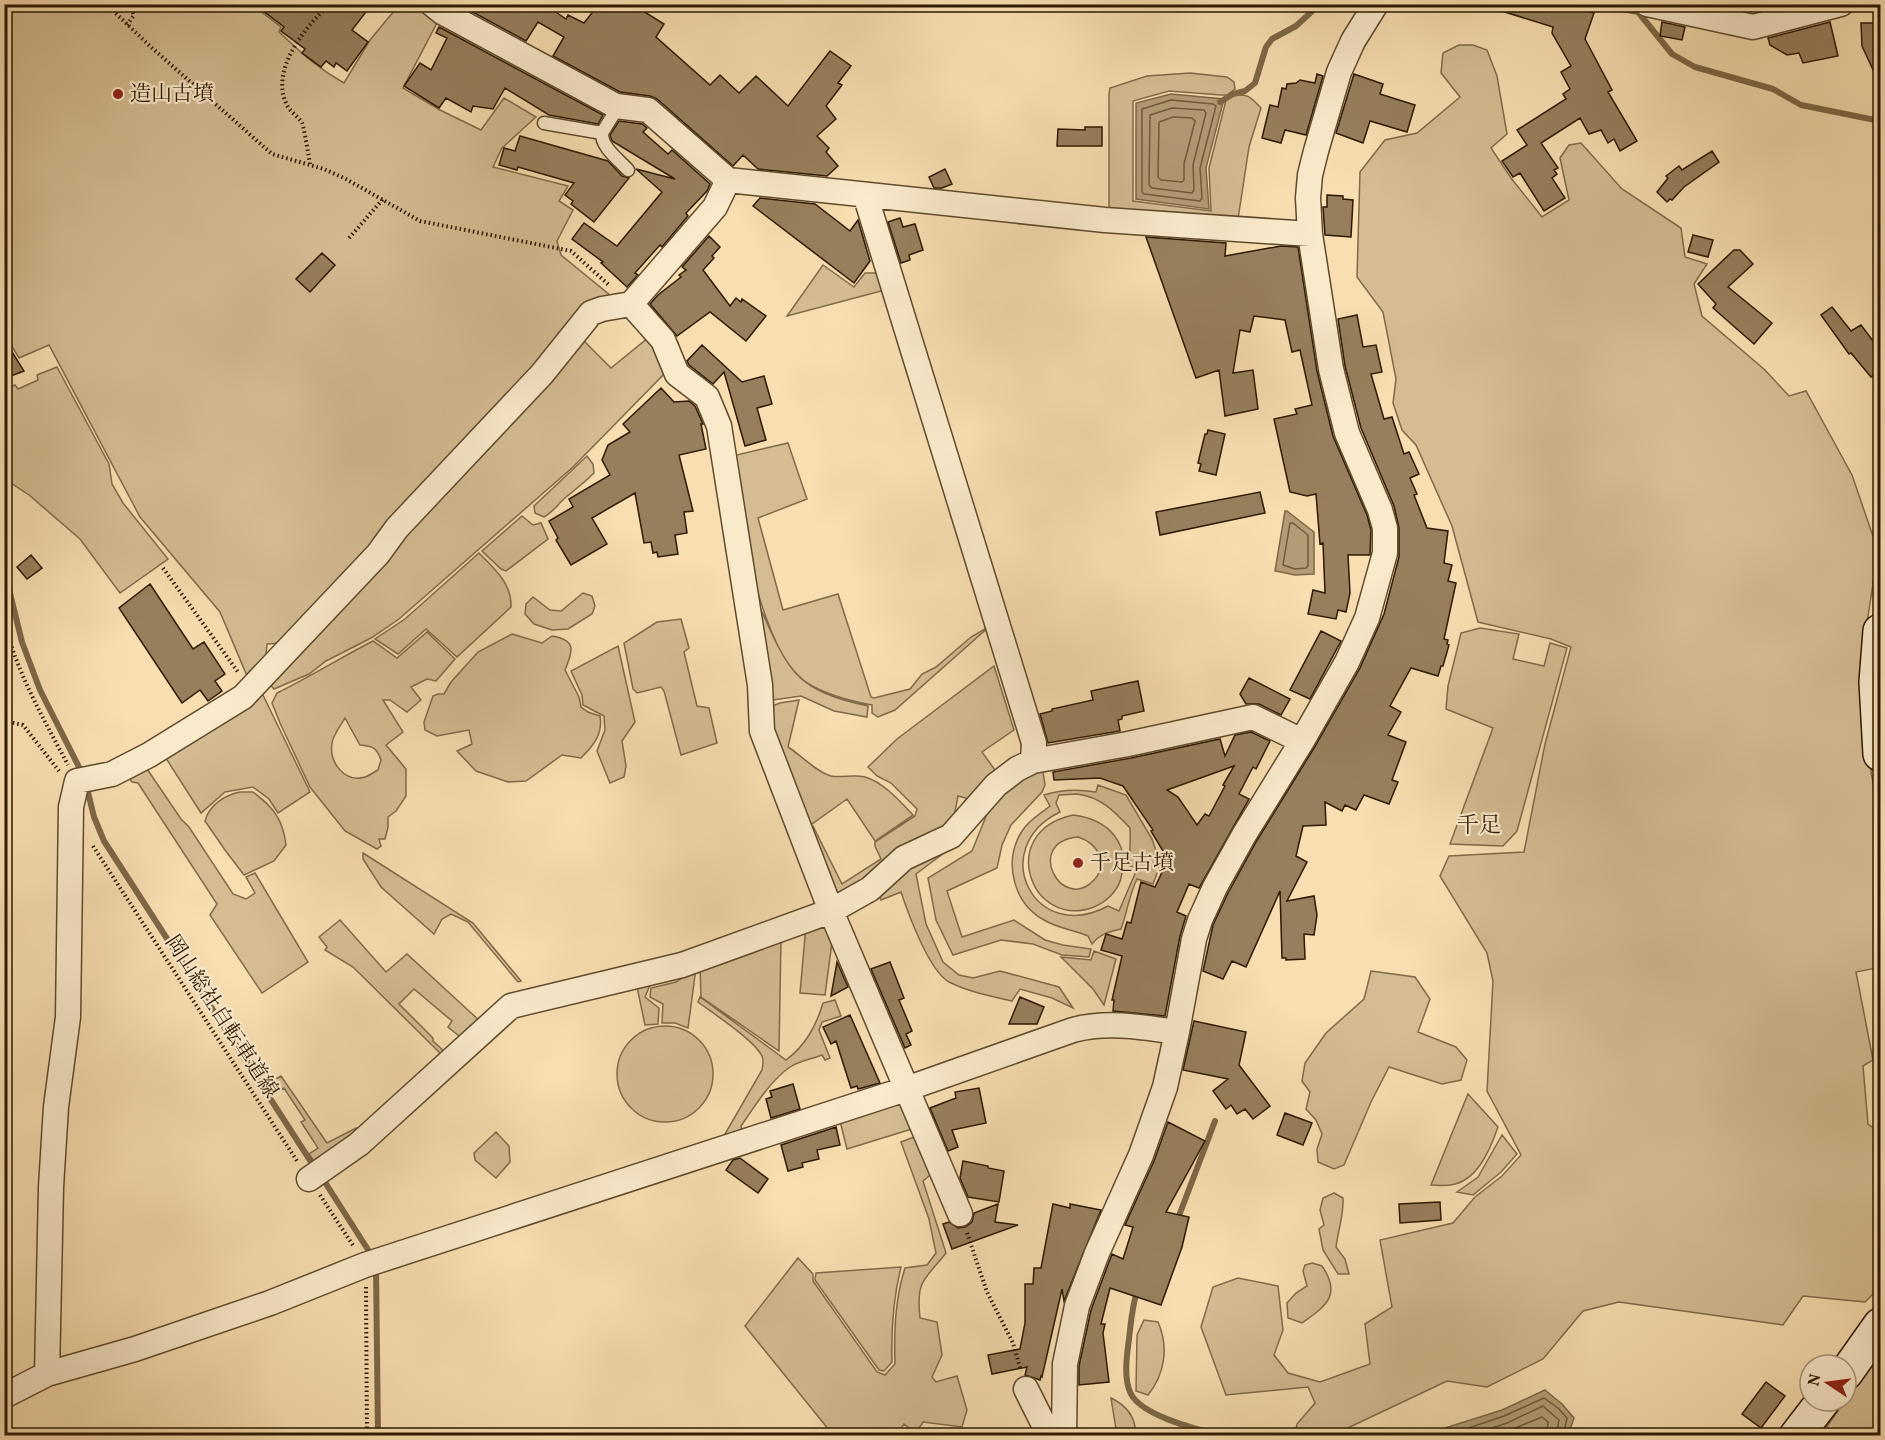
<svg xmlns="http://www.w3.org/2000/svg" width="1885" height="1440" viewBox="0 0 1885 1440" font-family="Vollkorn,'Noto Serif JP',serif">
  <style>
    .green { fill: #d5bc93; stroke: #816a4a; stroke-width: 1.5; fill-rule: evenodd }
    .water { fill: #b39b75; stroke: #7d6747; stroke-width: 1.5 }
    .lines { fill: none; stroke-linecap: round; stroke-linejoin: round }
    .shore { stroke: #705a3b; stroke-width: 1.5 }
    .stream { stroke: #7d6747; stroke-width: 6 }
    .building { fill: #977f5d; stroke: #2d1801; stroke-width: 1.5; fill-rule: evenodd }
    .service-casing { stroke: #604a2d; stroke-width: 15 }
    .minor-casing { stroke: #604a2d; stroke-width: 27 }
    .secondary-casing { stroke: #2d1801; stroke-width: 36 }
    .path { stroke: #2d1801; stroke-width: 4; stroke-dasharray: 1.5 3; stroke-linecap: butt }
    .service { stroke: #faeacc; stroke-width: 12 }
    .minor { stroke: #faeacc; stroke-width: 24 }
    .secondary { stroke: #faeacc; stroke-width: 33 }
    .poi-dot { fill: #8f2418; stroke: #faeacc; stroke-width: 2 }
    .labels { text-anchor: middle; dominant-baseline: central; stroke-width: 4.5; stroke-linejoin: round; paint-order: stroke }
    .poi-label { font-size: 21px; fill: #2d1801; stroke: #faeacc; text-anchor: start }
    .street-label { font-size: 21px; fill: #2d1801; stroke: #faeacc }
    .neighbourhood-label { font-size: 22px; fill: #2d1801; stroke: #faeacc }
  </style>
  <rect width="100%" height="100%" fill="#f8deb1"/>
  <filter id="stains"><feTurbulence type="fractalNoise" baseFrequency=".00333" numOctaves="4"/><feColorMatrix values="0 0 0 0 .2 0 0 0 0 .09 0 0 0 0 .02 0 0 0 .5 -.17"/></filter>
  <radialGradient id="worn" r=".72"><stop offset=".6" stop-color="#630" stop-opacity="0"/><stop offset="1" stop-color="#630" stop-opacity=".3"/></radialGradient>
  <path class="green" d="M4,5H262L259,10L281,27L279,32C302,53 317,68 344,83L370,40L399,5H420L439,19L403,88L440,110L481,130L504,98L536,117L502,148L493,167L568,186L559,201L573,210L557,241L561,255L616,300L283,643L267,644L265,665L250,683L220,612L140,517L49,345L19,358L5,335Z
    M1459,45H1473L1487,50L1497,76L1507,134L1491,148L1511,178L1542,217L1569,200L1560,158L1569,145L1581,143L1622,189L1681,228L1685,257L1707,264L1694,284L1702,316L1765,370L1789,396L1806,391L1852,475L1878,551L1861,662L1863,724L1873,783L1880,814V974L1876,968L1856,972L1873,1060L1863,1066L1868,1124L1880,1133V1287L1865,1302L1803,1296L1783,1325L1619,1302L1583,1311L1543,1359L1487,1387L1447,1381L1333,1435H1295L1297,1424L1315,1403L1308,1387L1226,1395L1201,1327L1213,1287L1238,1278L1278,1286L1283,1330L1274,1355L1288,1373L1320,1382L1370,1364L1365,1324L1392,1307L1380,1240L1453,1223L1475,1197L1502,1176L1521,1155L1487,1091L1493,981L1487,953L1440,876L1449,856L1524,852L1545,744L1571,647L1551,639L1478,622L1452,526L1416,445L1402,430L1393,403L1396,379L1383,312L1357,277L1360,172L1385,140L1417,133L1460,97L1441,73L1443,53Z
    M1190,73L1227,77L1234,82L1235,89L1227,95H1221L1169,91L1133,101V201L1211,211L1209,168L1226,100L1230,96C1247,93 1250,96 1261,108L1249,147L1238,219L1109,213V94L1110,88L1147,76Z
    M823,265L854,287L865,273H881L885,290L787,316Z
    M578,335L611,368L648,338L666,372L573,467L399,619L371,638L326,661L309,674L274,689L267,681Z
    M57,367L109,464L112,484L123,503L168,559L120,593L80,539L29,495L5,479V389L15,385L18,389L38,380L37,375Z
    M788,443L807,499L758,518L783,610L838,594L871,697L874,698L910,689L922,674L936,667L971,637L990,626L895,710L878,717L872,713V705C849,701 827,695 807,683C760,653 739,511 728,457Z
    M587,456L593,464L594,473C585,482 576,489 566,497C558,504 553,512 544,517L535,513L534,506Z
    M522,516L533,525L541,523L548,539L506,571L501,569L482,551Z
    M479,553C495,569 512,584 511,607L457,657L426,629L398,654L375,639L405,619Z
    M583,593L592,596L595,606L592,614L568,629L552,630L534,624L525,614L526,604L533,597L550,610L561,611Z
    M758,603C787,668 794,691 868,706L867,717L834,711L801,696L766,701Z
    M681,619L689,648L684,652L697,706L709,708L717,743L681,755L664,691L661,687L637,693L633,689L624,643L657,622Z
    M1480,628L1519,634L1513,659L1544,666L1550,643L1567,648L1517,831L1503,846L1450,844L1493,728L1446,709L1448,686L1461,633Z
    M427,632L455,659L436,681L427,679L411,687L421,700L407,712L390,700H383L403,732L386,745L406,769V796L396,811L388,817V827L385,839H379L381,846L377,849L345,831L310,787L280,723L272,703L277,693C310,677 340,658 373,641L397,658ZM345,718L360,745C373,746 377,748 381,760L378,770C374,772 369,776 365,777C344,783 329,762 332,743C333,735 341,725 345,718Z
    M512,634L542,643L552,636C577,640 573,651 565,670L579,697L581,707L588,712L600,716C603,734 594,745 581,758L562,755L526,781L508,782L476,771L457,751L472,744L469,730L437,736L425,730L424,722L433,696L438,694H444L451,682L478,652Z
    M618,646L635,722L622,741L626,766L624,777L610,783L597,751L605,730L604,716L583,705L582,695L571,671Z
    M994,666L1014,730L982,752L995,770L996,776L969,799L958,796L953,822L838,901L805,831L813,826L842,884L881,859L875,846V842L915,816L917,809L891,783L877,776L868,767L897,739Z
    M262,693L310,792L278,813L269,799L253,787L225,792L201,813L162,752Z
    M799,700L788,747C801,755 816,772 831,776C842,778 854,774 865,777C883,782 900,801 913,815L875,841L847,799L805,829L764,709L780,703Z
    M143,763L181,819L189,827L233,894L246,899L255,893L246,877L255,873L308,962L262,993L210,915L217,904L138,783L132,782L125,773Z
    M1042,765L1045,785L1042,792L1011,825L1002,845L997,868L947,891L962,937L1014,920L1045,940L1063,945L1091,949L1089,957L1062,955L1033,944L1001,940L953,955L936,920L928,878L972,851L989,809L952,847L916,874L926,924L943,962L959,975L973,978L1000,971L1059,987L1073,1008L1052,998L1020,989L1012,1001C991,996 969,992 949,982C929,971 908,913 901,892L881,900L877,892L998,791Z
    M1098,785L1126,795L1152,839L1158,857L1159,868L1153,884L1137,879C1129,895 1127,913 1121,929C1108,932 1100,934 1092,944L1088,936C1074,930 1057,928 1044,920C1013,903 1003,861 1022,831C1029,820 1040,814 1050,806L1044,795C1062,789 1078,789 1096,792ZM1077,794C1101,797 1114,811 1130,828C1131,841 1129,852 1130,866L1137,869L1119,911L1108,906C1034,946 986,848 1060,812L1056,803L1059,795Z
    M240,792H253C273,807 283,819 286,845L274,861L244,875L225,850L205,821C209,805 225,795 240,792Z
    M1073,815C1107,819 1131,842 1121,878C1118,891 1106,902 1094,907C1031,931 995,832 1073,815ZM1078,837C1097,843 1110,863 1094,880C1062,914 1023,842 1078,837Z
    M363,853L473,923L521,981L518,982L468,922L451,914L442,919L434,934L381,887L363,859Z
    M825,919L832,942L825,995L800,993L806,925Z
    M340,920L386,972L407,954L482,1023L464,1040L448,1027L452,1021L414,989L399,1004L433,1038V1041L449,1056H443L353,967L325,950L327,947L319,937Z
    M781,938L779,1051L701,997L700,965Z
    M1094,951L1116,959L1104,1005L1093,989L1061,957L1091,960Z
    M696,968L688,1028L675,1023H662L663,1004L650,997L651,988L676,982Z
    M1371,971L1415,977L1430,999L1418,1032L1456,1047L1467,1060L1461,1080L1442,1084L1389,1067L1371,1102L1344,1165L1334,1169L1318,1162L1317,1149L1322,1134L1316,1120L1306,1109L1310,1092L1302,1081L1305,1063L1326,1033L1364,999Z
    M674,978L650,985L645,997L659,1008L658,1024L645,1025L637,987Z
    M700,997L786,1060C806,1045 816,1026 823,1003L835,1000L841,1016L822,1022L819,1030L830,1058L825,1060L822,1055C812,1059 799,1061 790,1067C770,1081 755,1106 741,1126L743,1135L723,1141L725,1134L762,1070C763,1065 764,1061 762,1056C754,1040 714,1014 698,1002Z
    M617 1074a48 48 0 1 1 96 0a48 48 0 1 1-96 0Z
    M253,1060L268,1083L281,1076L327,1143L356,1128L372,1129L319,1168L309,1154L318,1148L301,1122L305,1120L284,1088L271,1096L248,1061Z
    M1468,1094L1498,1127C1490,1150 1477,1182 1450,1185C1444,1186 1437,1185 1431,1185Z
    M899,1100L915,1128L847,1149L839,1117Z
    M496,1132L509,1146L510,1162L496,1178L475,1160L474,1153Z
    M1502,1135L1517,1154L1501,1172L1473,1195L1457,1192L1478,1177Z
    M917,1136L935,1171L923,1181L946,1253C924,1281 916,1279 920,1318L937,1322L942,1355L932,1377L936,1382L957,1376L967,1410L962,1427L923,1422L916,1433L904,1424L896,1435H833L745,1326L798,1258L813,1274V1281L877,1372L885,1375L895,1364C894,1331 895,1299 905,1268L927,1265L936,1253L929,1219L901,1142Z
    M1334,1193L1343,1198C1344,1215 1338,1230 1336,1247L1345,1259L1349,1274H1338L1323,1250L1319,1229L1324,1225L1320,1210L1323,1198Z
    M1312,1263L1322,1266C1342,1295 1326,1306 1302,1323L1288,1318L1287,1303L1296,1293L1307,1286L1303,1271L1305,1265Z
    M901,1267C893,1299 891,1329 892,1362L884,1371L879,1370L815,1280L816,1273Z
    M1144,1320L1158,1322C1169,1347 1165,1374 1148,1395L1136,1391L1137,1335Z
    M1880,1352V1435L1820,1436Z
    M1111,1398C1126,1405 1137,1418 1135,1435H1117Z"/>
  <path class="water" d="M1171,94L1224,99L1206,168L1209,209L1136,199V103Z
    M1287,511L1314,532V574L1295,575L1275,571L1285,511Z
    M1545,1390L1562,1404L1574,1418L1569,1433L1563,1436L1423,1435L1502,1410Z"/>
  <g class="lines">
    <path class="shore" d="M1171,100L1213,104L1216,106L1200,168L1202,198L1200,201L1144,194L1142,192V109Z
      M1172,108L1204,110L1206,113L1193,165L1194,190L1192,193L1152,188L1149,185L1150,115Z
      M1173,117L1192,118L1195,121L1184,164V180L1182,182L1161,180L1158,177L1159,122Z
      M1290,523H1293L1308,535V566L1306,568L1295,569L1283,565Z
      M1445,1436L1504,1416L1544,1398L1558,1408L1567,1418L1563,1436
      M1468,1436L1507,1423L1543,1406L1559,1420L1556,1436
      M1496,1436L1542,1417L1548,1422L1547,1436"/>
    <path class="stream" d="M1355,4H1364
      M1596,4L1638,12L1642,10
      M1638,12L1672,54L1695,67L1773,89L1801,105L1880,121
      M1220,102L1233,94L1245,91L1255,83L1266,47L1272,39L1296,26L1320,4
      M4,569L22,642L40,690L83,775
      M86,784L94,817L104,841L315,1168
      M321,1176L372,1256
      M1177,1221L1215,1121
      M376,1268L378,1436
      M1138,1288C1132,1305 1131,1322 1129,1339C1127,1354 1123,1379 1131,1394C1142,1416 1199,1430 1222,1436"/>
  </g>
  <path class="building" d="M254,4H372L352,30L368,42L347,71L336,63L334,67L326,61L321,67L302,53L305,49L281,31L284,27Z
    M458,4H544L566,19L568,15L584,23L599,4H632L664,24L656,37L710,85L720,75L739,93L756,76L788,106L830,51L851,66L838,83L842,85L826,106L836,119L817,136L829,148L826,152L838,166L827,176L758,169L743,155L733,166L657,99L650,96L620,92L553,56L564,37L538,22L526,41Z
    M1496,4H1567L1594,13L1585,39L1612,90L1608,92L1637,141L1620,151L1614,139L1608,143L1601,130L1589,134L1580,118L1541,143L1558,168L1554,170L1557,174L1552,178L1565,198L1544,211L1520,173L1513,177L1502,161L1527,145L1517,130L1566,99L1563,94L1570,89L1561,72L1571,66L1552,33L1553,27L1495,9Z
    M1662,22L1685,27L1682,40L1660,36Z
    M1830,22L1838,56L1803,63L1799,53L1787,55L1770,45L1768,38Z
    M1861,23H1881V87L1862,46Z
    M439,27L603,115L598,124L549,115L505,88L493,109L473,106L471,112L446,98L439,108L404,86L420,63L431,70L447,38L436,33Z
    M1317,74L1323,76L1306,135L1285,130L1281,143L1262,138L1270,105L1278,107L1282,88L1286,89L1287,84L1296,83L1300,80L1315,83Z
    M1354,74L1383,84L1380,94L1415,105L1407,132L1370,121L1363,143L1336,133Z
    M619,121L642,124L647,128L643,132L668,154L672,150L710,184L707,191L686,213L688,216L662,247L660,245L635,273L638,275L627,287L601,263L603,262L572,239L584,223L617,246L662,192L636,169L675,179L612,141L610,135Z
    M1085,127H1102V146H1057L1058,129L1085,130Z
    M520,136L608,161L622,176L629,178L594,222L571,204L573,201L565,195L574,183L518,167L517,170L499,165L504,148L515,151Z
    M1712,151L1719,162L1684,187L1672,200L1670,199L1667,202L1657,192L1668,178L1666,176L1679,166L1682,170Z
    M945,169L952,184L942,188H934L929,177Z
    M1327,195L1343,196V199L1353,200L1351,237L1325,235L1323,207H1327Z
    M760,198L815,204L850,231L858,220L870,261L854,283L753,206Z
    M900,218L903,227L915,224L923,250L909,255L910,260L901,263L888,222Z
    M1693,235L1713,240L1708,257L1688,252Z
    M709,236L720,247L712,256L714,258L703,270L730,306L736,298L741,302L742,299L766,316L746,341L710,312L677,336L650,304L658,295L681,277L679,275L686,270L682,267Z
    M1146,237L1226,243L1225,256L1281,246L1298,247L1317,371L1333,436L1367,515L1371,530L1370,555H1348L1350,593L1346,612L1338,610L1336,619L1308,614L1313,590L1325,593L1323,543L1320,544L1316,494L1307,496L1290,492L1274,419L1297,414L1295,409L1312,405L1300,350L1292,352L1285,320L1254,316L1250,332L1240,330L1233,373L1253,370L1258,409L1225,416L1219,370L1196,378Z
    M1734,250H1740L1753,264L1728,287L1772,323L1754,344L1713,308L1716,304L1698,284Z
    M322,253L335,265L310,292L296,279Z
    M1832,307L1851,331L1861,325L1873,341L1881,334V371L1871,377L1851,353L1849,354L1821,315Z
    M1357,315L1363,347L1376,345L1382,372L1371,374L1384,419L1392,417L1404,454L1409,452L1419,474L1410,478L1417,494L1414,495L1427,528L1448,531L1444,563L1452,565L1448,581L1456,583L1444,639L1448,640L1447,644L1449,645L1443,666H1441L1438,676L1411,668L1390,706L1401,712L1388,735L1406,742L1392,780L1398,782L1389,804L1364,795L1356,810L1345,805L1342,811L1325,802L1326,825L1303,826L1296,856L1307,862L1287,901L1314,896L1317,915L1314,935L1304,934L1305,959L1286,960V958H1282L1280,891L1246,967L1232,961L1223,979L1203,971L1213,925L1228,893L1256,842L1314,748L1360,668L1384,614L1399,557V528L1394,506L1361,428L1345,366L1338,319Z
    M4,339L24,371L8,377L4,367Z
    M702,345L742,382L764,376L772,404L757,408L766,440L745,446L724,372L713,384L689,365L687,361Z
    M661,388L674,402L689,401L695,406L703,424H701L706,449L679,455L693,511L684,512L687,533L675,535L678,554L658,557L657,552L653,553L651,542L644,543L635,493L592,518L607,544L571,565L556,540L558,538L549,521L573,507L569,499L610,475L602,460L608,445L630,432L623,424Z
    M1208,430L1225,434L1216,475L1199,471L1201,464L1198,463L1205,434H1207Z
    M1260,492L1265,513L1160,535L1156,512Z
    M31,555L42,568L27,579L17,567Z
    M150,584L193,649L204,642L225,674L215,681L222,691L208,701L200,690L182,703L119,608Z
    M1321,631L1341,641L1310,699L1290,690Z
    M1249,678L1290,699L1281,715L1259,704H1246L1240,694Z
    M1138,681L1144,711L1122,716V719L1118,720L1120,731L1048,743L1040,714L1052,711V709L1093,700L1091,691Z
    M1251,732L1270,741L1256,769L1253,767L1239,794L1249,799L1199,888L1189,884L1177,912L1186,916L1180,936L1165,1016L1113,1011L1114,1000H1112L1122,956L1101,950L1106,934L1122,939L1127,922L1131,923L1141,882L1155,887L1171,853L1163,851L1151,831L1153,830L1123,786L1100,778L1054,780L1053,772L1131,758L1220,739L1225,756L1235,735ZM1234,766L1223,785L1225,786L1209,816L1205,814L1197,825L1178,797L1167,790Z
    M837,962L848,987L831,996Z
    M890,962L904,998L899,1000L912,1031L906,1034L911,1045L905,1048L871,969Z
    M1020,997L1044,1007L1037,1024H1009Z
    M850,1015L880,1083L858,1089L857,1086L851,1088L836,1041L831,1044L823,1027Z
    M1194,1021L1246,1032L1239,1065L1270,1106L1253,1119L1245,1109L1237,1114L1231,1105L1226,1109L1213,1091L1228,1079L1183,1070Z
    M793,1084L800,1109L771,1118L766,1099L772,1097L770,1091Z
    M979,1088L986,1123L952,1130L958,1147L948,1151L930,1108L956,1098L955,1092Z
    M1285,1113L1312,1123L1303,1145L1277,1135Z
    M1168,1122L1205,1141L1166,1212L1189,1217L1182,1247L1161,1305L1110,1288L1101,1324H1105L1103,1333L1109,1382L1079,1385V1366L1091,1310L1112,1254L1123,1259L1133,1227L1125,1225L1154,1161Z
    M836,1127L840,1145L817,1150L819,1159L802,1163L803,1167L788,1171L781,1145Z
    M740,1158L768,1179L758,1193L726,1170L733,1160Z
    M963,1161L988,1166V1168L1004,1171L999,1202L968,1197L960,1178Z
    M1440,1202L1441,1220L1400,1223L1399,1204Z
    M998,1204L995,1222L1018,1225L952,1249L943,1224L949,1222L958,1228L965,1227L972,1222L974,1213Z
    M1053,1204L1070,1208V1204L1101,1210L1064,1301L1062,1289L1042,1377L1041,1376L1040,1380L1025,1375L1027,1367L992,1374L988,1355L1020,1349L1025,1323V1284H1033L1034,1268H1041Z
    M1766,1382L1785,1396L1761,1428L1742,1414Z"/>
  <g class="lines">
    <g class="service-casing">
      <path id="service" d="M544,123L602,133L618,107
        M602,133C601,147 619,160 628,170"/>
    </g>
    <g class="minor-casing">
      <path id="minor" d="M1647,4L1753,27L1841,4
        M728,180L1105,220L1310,234
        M868,195V204L1034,743L1033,761
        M631,304L663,340L677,374L707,397L719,426L760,685L762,731L831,911L960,1214
        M309,1179L359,1144L511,1006L682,965L831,911L870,889L904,858L951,836L996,785L1017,769L1033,761L1128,744L1253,717L1302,741
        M47,1374L51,1187L56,1107L68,1017L71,807L77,781L112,774L149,755L243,697L378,554L397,528L542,374L591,313L602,309L631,304L715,207L728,180L648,110L616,106L442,12L432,4
        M1026,1389L1045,1427L1052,1436
        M4,1396L47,1374L135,1349L270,1303L365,1265L906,1089L1073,1030C1108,1021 1142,1027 1177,1032
        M1064,1436L1065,1364L1077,1306L1097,1253L1141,1155L1165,1087L1177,1032L1194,939L1200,920L1215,887L1244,835L1302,741L1347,662L1367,618L1385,553V528L1380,510L1347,433L1331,369L1310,234L1308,198L1310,175L1316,151L1339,72L1353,41L1376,4"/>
    </g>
    <g class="secondary-casing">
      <path id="secondary" d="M1880,631L1876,682L1880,754
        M1846,1373L1880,1325
        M1796,1436L1823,1401"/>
    </g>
    <path class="path" d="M106,4L152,48L272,154L324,169L346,179L420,221L571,251L610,286
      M127,25L134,15L129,4
      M310,164C309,158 304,127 302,123C298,116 290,112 287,105C269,70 306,26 330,4
      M349,238L383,199
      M163,568L238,672
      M4,621C17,673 43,718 68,765
      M4,721L23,725L59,771
      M93,846L297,1161
      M320,1195L354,1247
      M967,1233L987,1292L1013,1343L1021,1371
      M366,1287L367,1436"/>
    <use href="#service" class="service"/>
    <use href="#minor" class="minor"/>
    <use href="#secondary" class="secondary"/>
  </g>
  <g class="poi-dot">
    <circle cx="118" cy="94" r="6"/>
    <circle cx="1078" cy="863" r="6"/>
  </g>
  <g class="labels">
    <g class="poi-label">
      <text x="130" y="94">造山古墳</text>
      <text x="1090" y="863">千足古墳</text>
    </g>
    <g class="street-label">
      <text transform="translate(221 1017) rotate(57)">岡山総社自転車道線</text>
    </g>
    <g class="neighbourhood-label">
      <text x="1479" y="826">千足</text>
    </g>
  </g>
  <rect width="1885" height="1440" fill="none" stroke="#f8deb1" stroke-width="24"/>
  <rect x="6" y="6" width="1873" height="1428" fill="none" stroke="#2d1801" stroke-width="3"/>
  <rect x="12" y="12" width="1861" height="1416" fill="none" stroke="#2d1801" stroke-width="1.5"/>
  <g transform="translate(1828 1383) rotate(283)"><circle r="28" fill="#faeacc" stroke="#a8967b" stroke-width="1.5"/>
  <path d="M0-4.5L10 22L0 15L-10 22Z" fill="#8f2418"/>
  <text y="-9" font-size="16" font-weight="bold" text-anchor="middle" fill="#2d1801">N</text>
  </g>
  <rect width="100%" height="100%" filter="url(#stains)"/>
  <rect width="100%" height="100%" fill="url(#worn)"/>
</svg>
